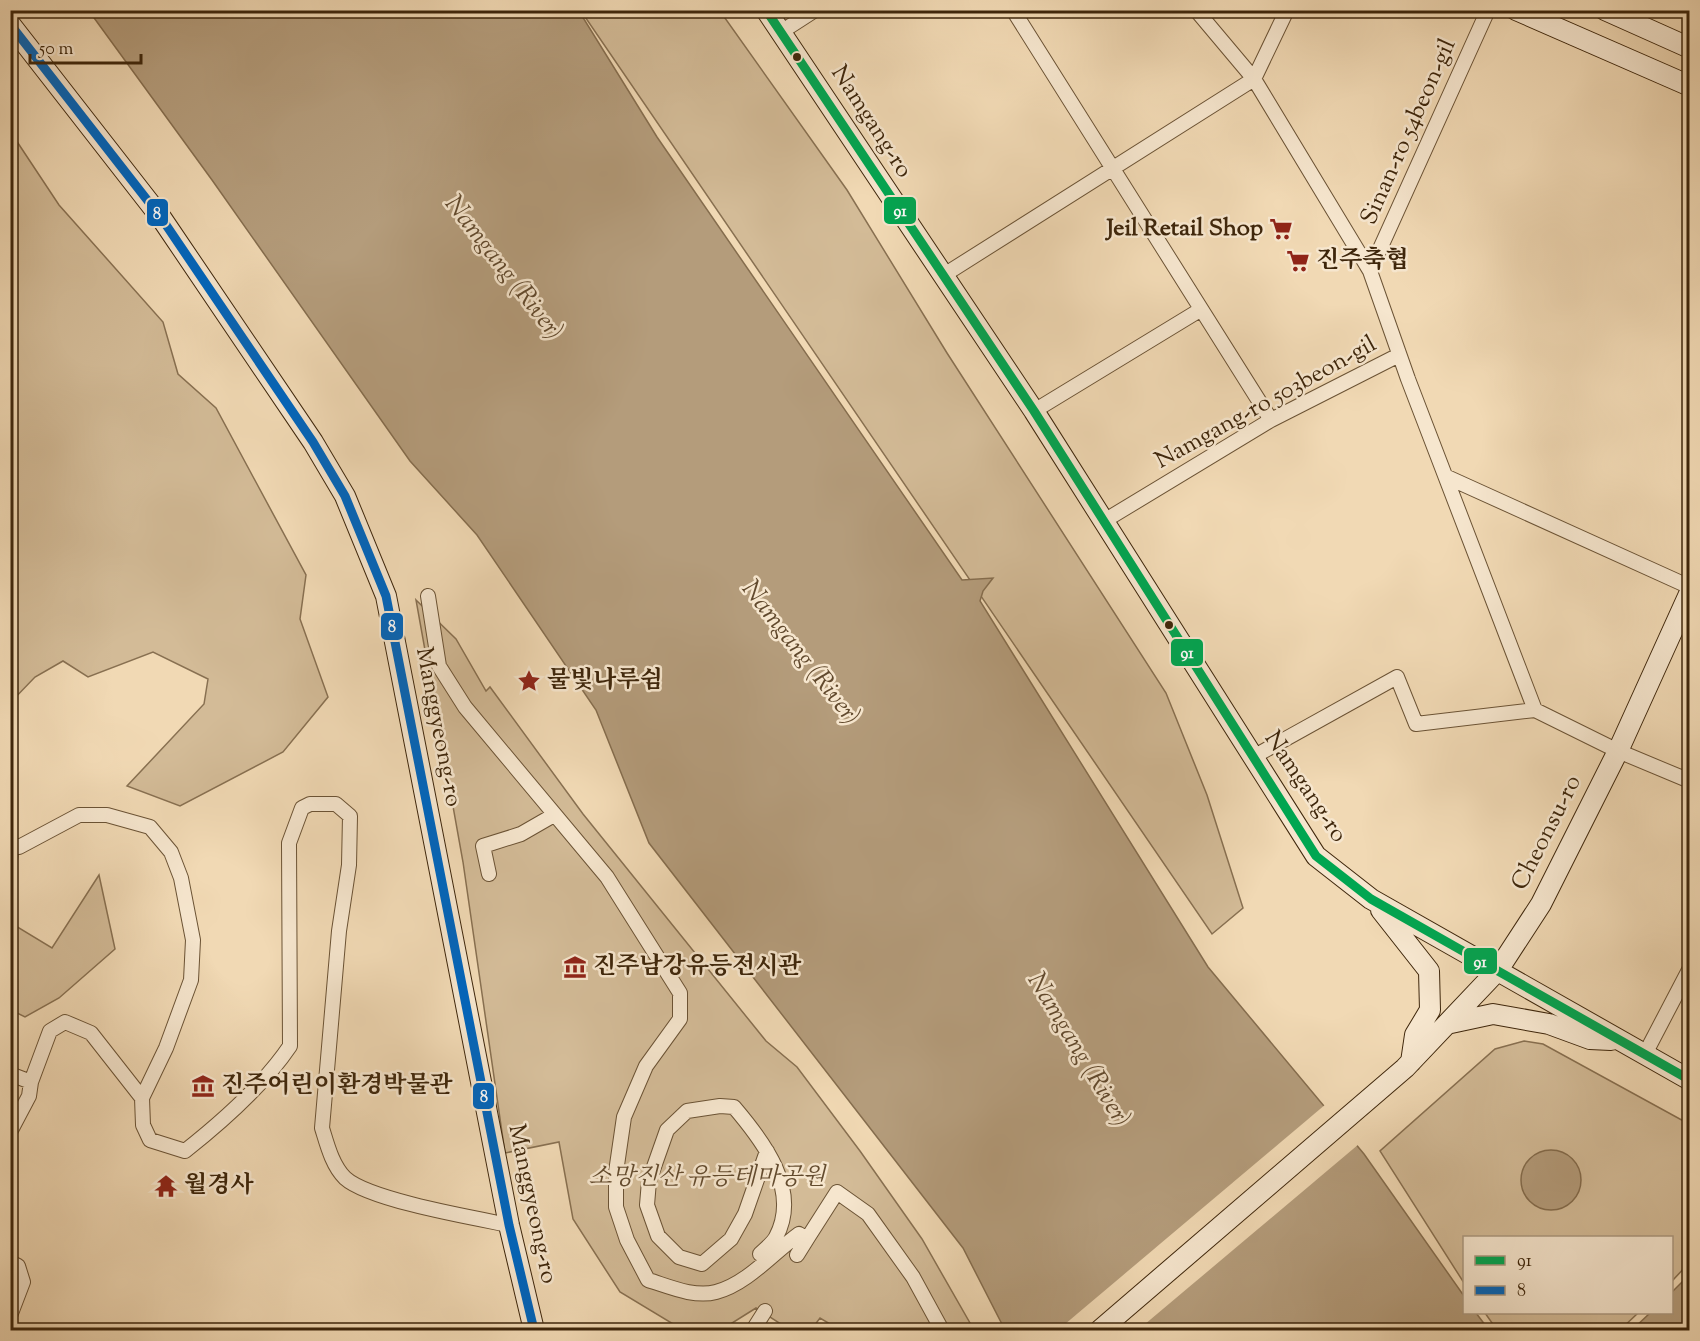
<svg xmlns="http://www.w3.org/2000/svg" width="1700" height="1341" viewBox="0 0 1700 1341" font-family="'Sorts Mill Goudy','Noto Serif KR',serif">
  <style>
    .green { fill: #d3bb97; stroke: #887051; stroke-width: 1.5 }
    .water { fill: #b49c7b; stroke: #856d4e; stroke-width: 1.5 }
    .pier { fill: #f1d9b4 }
    .lines { fill: none; stroke-linecap: round; stroke-linejoin: round }
    .street-casing { stroke: #6b5335; stroke-width: 16 }
    .secondary-casing { stroke: #3e260b; stroke-width: 22 }
    .street { stroke: #f6e6ce; stroke-width: 14 }
    .secondary { stroke: #f6e6ce; stroke-width: 20 }
    .bus-1-casing { stroke: #f6e6ce; stroke-width: 14 }
    .bus-2-casing { stroke: #f6e6ce; stroke-width: 14 }
    .bus-1 { stroke: #00a651; stroke-width: 9 }
    .bus-2 { stroke: #0065bd; stroke-width: 9 }
    .bus-dot { fill: #3e260b; stroke: #f6e6ce; stroke-width: 2 }
    .labels { text-anchor: middle; dominant-baseline: central; stroke-width: 5; stroke-linejoin: round; paint-order: stroke }
    .street-label { font-size: 24px; fill: #3e260b; stroke: #f6e6ce }
    .poi-label { font-size: 24px; font-weight: bold; fill: #3e260b; stroke: #f6e6ce; text-anchor: start }
    .park-label { font-size: 24px; font-style: italic; fill: #634b2e; stroke: #f6e6ce }
    .water-label { font-size: 26px; font-style: italic; fill: #61492d; stroke: #f6e6ce }
    .line-badge { stroke: #f6e6ce; stroke-width: 2 }
    .badge-label { font-size: 16px; text-anchor: middle; font-weight: bold; fill: #fff }
  </style>
  <rect width="100%" height="100%" fill="#f1d9b4"/>
  <filter id="stains"><feTurbulence type="fractalNoise" baseFrequency=".00333" numOctaves="4"/><feColorMatrix values="0 0 0 0 .2 0 0 0 0 .09 0 0 0 0 .02 0 0 0 .5 -.17"/></filter>
  <radialGradient id="worn" r=".72"><stop offset=".6" stop-color="#630" stop-opacity="0"/><stop offset="1" stop-color="#630" stop-opacity=".3"/></radialGradient>
  <path class="green" d="M581,11H720L847,190L947,353L1166,693L1207,795L1243,908L1212,934Z
    M10,131L59,205L163,322L178,374L216,408L306,575L300,619L328,697L283,752L180,806L127,786L204,704L208,679L153,652L88,677L63,661L35,677L11,702Z
    M416,600L456,639L486,691L490,687L583,814L766,1041L797,1067L860,1151L922,1239L974,1330H840L820,1318L811,1330H790L756,1308L721,1330H683L620,1292L573,1219L559,1142L505,1153L463,862Z
    M11,831L19,847L11,909Z
    M99,875L115,949L59,998L25,1017L11,1010V923L52,948Z
    M1524,1041L1543,1044L1689,1124V1263L1672,1281V1238H1464V1283L1380,1151L1495,1049Z
    M1485,1313H1638L1620,1330H1497Z"/>
  <path class="water" d="M89,11H579L657,137L962,580L993,578L983,591L980,601L1208,967L1364,1154L1464,1296V1312L1476,1313L1489,1330H1005L963,1248L649,843L596,710L477,535L410,461L212,180Z
    M1521 1180a30 30 0 1 1 60 0a30 30 0 1 1-60 0Z
    M1689,1275V1330H1632L1650,1313L1672,1312V1292Z"/>
  <path class="pier" d="M1326,1104L1359,1144L1138,1330H1058Z"/>
  <g class="lines">
    <g class="street-casing">
      <path id="street" d="M1013,10L1271,420
        M1196,10L1254,79L1370,271
        M1488,10L1370,271L1408,379L1535,710L1618,751L1690,781
        M781,32L815,10
        M1254,79L1287,10
        M944,275L1254,79
        M1034,411L1200,310
        M1447,477L1690,587
        M1104,521L1271,420L1399,355
        M428,596L439,666L465,707L607,877L680,993V1019L646,1066L624,1117L616,1172V1207L627,1240L648,1280C668,1286 694,1298 716,1292C747,1284 773,1253 799,1234L807,1239L837,1192L868,1214L913,1277L942,1330
        M1253,757L1397,677L1416,724L1535,710
        M10,845L19,847L79,815H107L150,827L171,852L181,878L193,940L191,980L166,1048L142,1098L143,1125L150,1140L185,1151C223,1121 263,1086 290,1046L289,843L302,808L310,804H336L350,816L349,865L339,931L322,1128C327,1144 332,1165 345,1178C369,1200 474,1218 509,1225
        M489,874L483,846L521,834L554,815
        M1644,1056L1690,968
        M10,1074L31,1082
        M10,1132L29,1096L31,1082L50,1031L65,1022L91,1033L142,1098
        M760,1254C765,1249 773,1243 776,1237C801,1190 763,1141 734,1107L720,1106L687,1111L667,1130L649,1181L647,1205L658,1236L679,1257L702,1264L731,1239L745,1214L767,1151
        M797,1255L807,1239
        M10,1262L18,1266L23,1282L10,1316
        M753,1330L765,1311"/>
    </g>
    <g class="secondary-casing">
      <path id="secondary" d="M766,10L1034,411L1316,856L1371,899L1690,1080
        M1516,10L1690,86
        M1605,10L1690,48
        M10,24L162,219L313,442L345,496L386,596L509,1225L534,1330
        M1381,910L1429,971L1430,1010L1415,1035L1411,1062
        M1451,1023L1493,1014L1549,1024L1590,1039L1611,1040
        M1100,1330L1405,1068L1498,970L1541,904L1618,751L1690,592"/>
    </g>
    <use href="#street" class="street"/>
    <use href="#secondary" class="secondary"/>
    <g class="bus-1-casing">
      <path id="bus-1" d="M766,10L1034,411L1316,856L1371,899L1690,1080"/>
    </g>
    <g class="bus-2-casing">
      <path id="bus-2" d="M10,24L162,219L313,442L345,496L386,596L509,1225L534,1330"/>
    </g>
    <use href="#bus-1" class="bus-1"/>
    <use href="#bus-2" class="bus-2"/>
  </g>
  <defs>
    <g id="supermarket-bare" transform="scale(1.8)"><path d="M-6-5.5h2.5l.6 2H6L4.5 2H-2.5L-4.4-4H-6ZM-1.5 3.2a1.3 1.3 0 1 0 .1 0ZM3 3.2a1.3 1.3 0 1 0 .1 0Z" fill="#8f2418" stroke="#f6e6ce" stroke-width="2.5" paint-order="stroke"/></g>
    <g id="sight-bare" transform="scale(1.8)"><path d="M0-6L1.8-2.2L6-1.7L2.9 1.2L3.7 5.4L0 3.3L-3.7 5.4L-2.9 1.2L-6-1.7L-1.8-2.2Z" fill="#8f2418" stroke="#f6e6ce" stroke-width="2.5" paint-order="stroke"/></g>
    <g id="museum-bare" transform="scale(1.8)"><path d="M0-6L6-3V-2H-6V-3ZM-5-1h2V3h-2ZM-1-1h2V3h-2ZM3-1h2V3H3ZM-6 4H6V6H-6Z" fill="#8f2418" stroke="#f6e6ce" stroke-width="2.5" paint-order="stroke"/></g>
    <g id="temple-bare" transform="scale(1.8)"><path d="M0-6L5-2H3V0L6.5 2.5H4V6H1.5V3h-3V6H-4V2.5H-6.5L-3 0V-2H-5Z" fill="#8f2418" stroke="#f6e6ce" stroke-width="2.5" paint-order="stroke"/></g>
  </defs>
  <g fill-rule="evenodd">
    <use href="#supermarket-bare" x="1281" y="229"/>
    <use href="#supermarket-bare" x="1298" y="261"/>
    <use href="#sight-bare" x="529" y="681"/>
    <use href="#museum-bare" x="575" y="967"/>
    <use href="#museum-bare" x="203" y="1086"/>
    <use href="#temple-bare" x="166" y="1186"/>
  </g>
  <g class="bus-dot">
    <circle cx="797" cy="57" r="5"/>
    <circle cx="1169" cy="625" r="5"/>
  </g>
  <g class="labels">
    <g class="street-label">
      <text transform="translate(871 122) rotate(57)">Namgang-ro</text>
      <text transform="translate(1409 132) rotate(-66)">Sinan-ro 54beon-gil</text>
      <text transform="translate(1266 403) rotate(-29)">Namgang-ro 503beon-gil</text>
      <text transform="translate(438 727) rotate(79)">Manggyeong-ro</text>
      <text transform="translate(1305 787) rotate(56)">Namgang-ro</text>
      <text transform="translate(1547 833) rotate(-63)">Cheonsu-ro</text>
      <text transform="translate(532 1204) rotate(78)">Manggyeong-ro</text>
    </g>
    <g class="poi-label">
      <text x="1263" y="229" text-anchor="end">Jeil Retail Shop</text>
      <text x="1316" y="261">진주축협</text>
      <text x="547" y="681">물빛나루쉼</text>
      <text x="593" y="967">진주남강유등전시관</text>
      <text x="221" y="1086">진주어린이환경박물관</text>
      <text x="184" y="1186">월경사</text>
    </g>
    <g class="park-label">
      <text x="707" y="1178">소망진산 유등테마공원</text>
    </g>
    <g class="water-label">
      <text transform="translate(503 268) rotate(52)">Namgang (River)</text>
      <text transform="translate(800 653) rotate(52)">Namgang (River)</text>
      <text transform="translate(1078 1050) rotate(59)">Namgang (River)</text>
    </g>
  </g>
  <g class="line-badge">
    <rect x="883" y="196" width="34" height="29" rx="6" fill="#00a651"/>
    <rect x="146" y="198" width="23" height="29" rx="6" fill="#0065bd"/>
    <rect x="380" y="612" width="24" height="29" rx="6" fill="#0065bd"/>
    <rect x="1170" y="638" width="34" height="29" rx="6" fill="#00a651"/>
    <rect x="1463" y="947" width="35" height="28" rx="6" fill="#00a651"/>
    <rect x="472" y="1082" width="23" height="28" rx="6" fill="#0065bd"/>
  </g>
  <g class="badge-label">
    <text x="900" y="216">91</text>
    <text x="157" y="219">8</text>
    <text x="392" y="632">8</text>
    <text x="1187" y="658">91</text>
    <text x="1480" y="967">91</text>
    <text x="484" y="1102">8</text>
  </g>
  <rect width="1700" height="1341" fill="none" stroke="#f1d9b4" stroke-width="36"/>
  <rect x="12" y="12" width="1676" height="1317" fill="none" stroke="#3e260b" stroke-width="3"/>
  <rect x="18" y="18" width="1664" height="1305" fill="none" stroke="#3e260b" stroke-width="1.5"/>
  <rect x="1463" y="1236" width="210" height="78" fill="#f6e6ce" stroke="#ac9980" stroke-width="1.5"/>
  <rect x="1475" y="1256" width="30" height="9" fill="#00a651" stroke="#ac9980" stroke-width="1.5"/>
  <text x="1517" y="1266" font-size="18" fill="#3e260b">91</text>
  <rect x="1475" y="1286" width="30" height="9" fill="#0065bd" stroke="#ac9980" stroke-width="1.5"/>
  <text x="1517" y="1296" font-size="18" fill="#3e260b">8</text>
  <path d="M30 54v9h111v-9" fill="none" stroke="#3e260b" stroke-width="3"/>
  <text x="39" y="54" font-size="18" fill="#3e260b" stroke="#f6e6ce" stroke-width="4.5" paint-order="stroke">50 m</text>
  <rect width="100%" height="100%" filter="url(#stains)"/>
  <rect width="100%" height="100%" fill="url(#worn)"/>
</svg>
